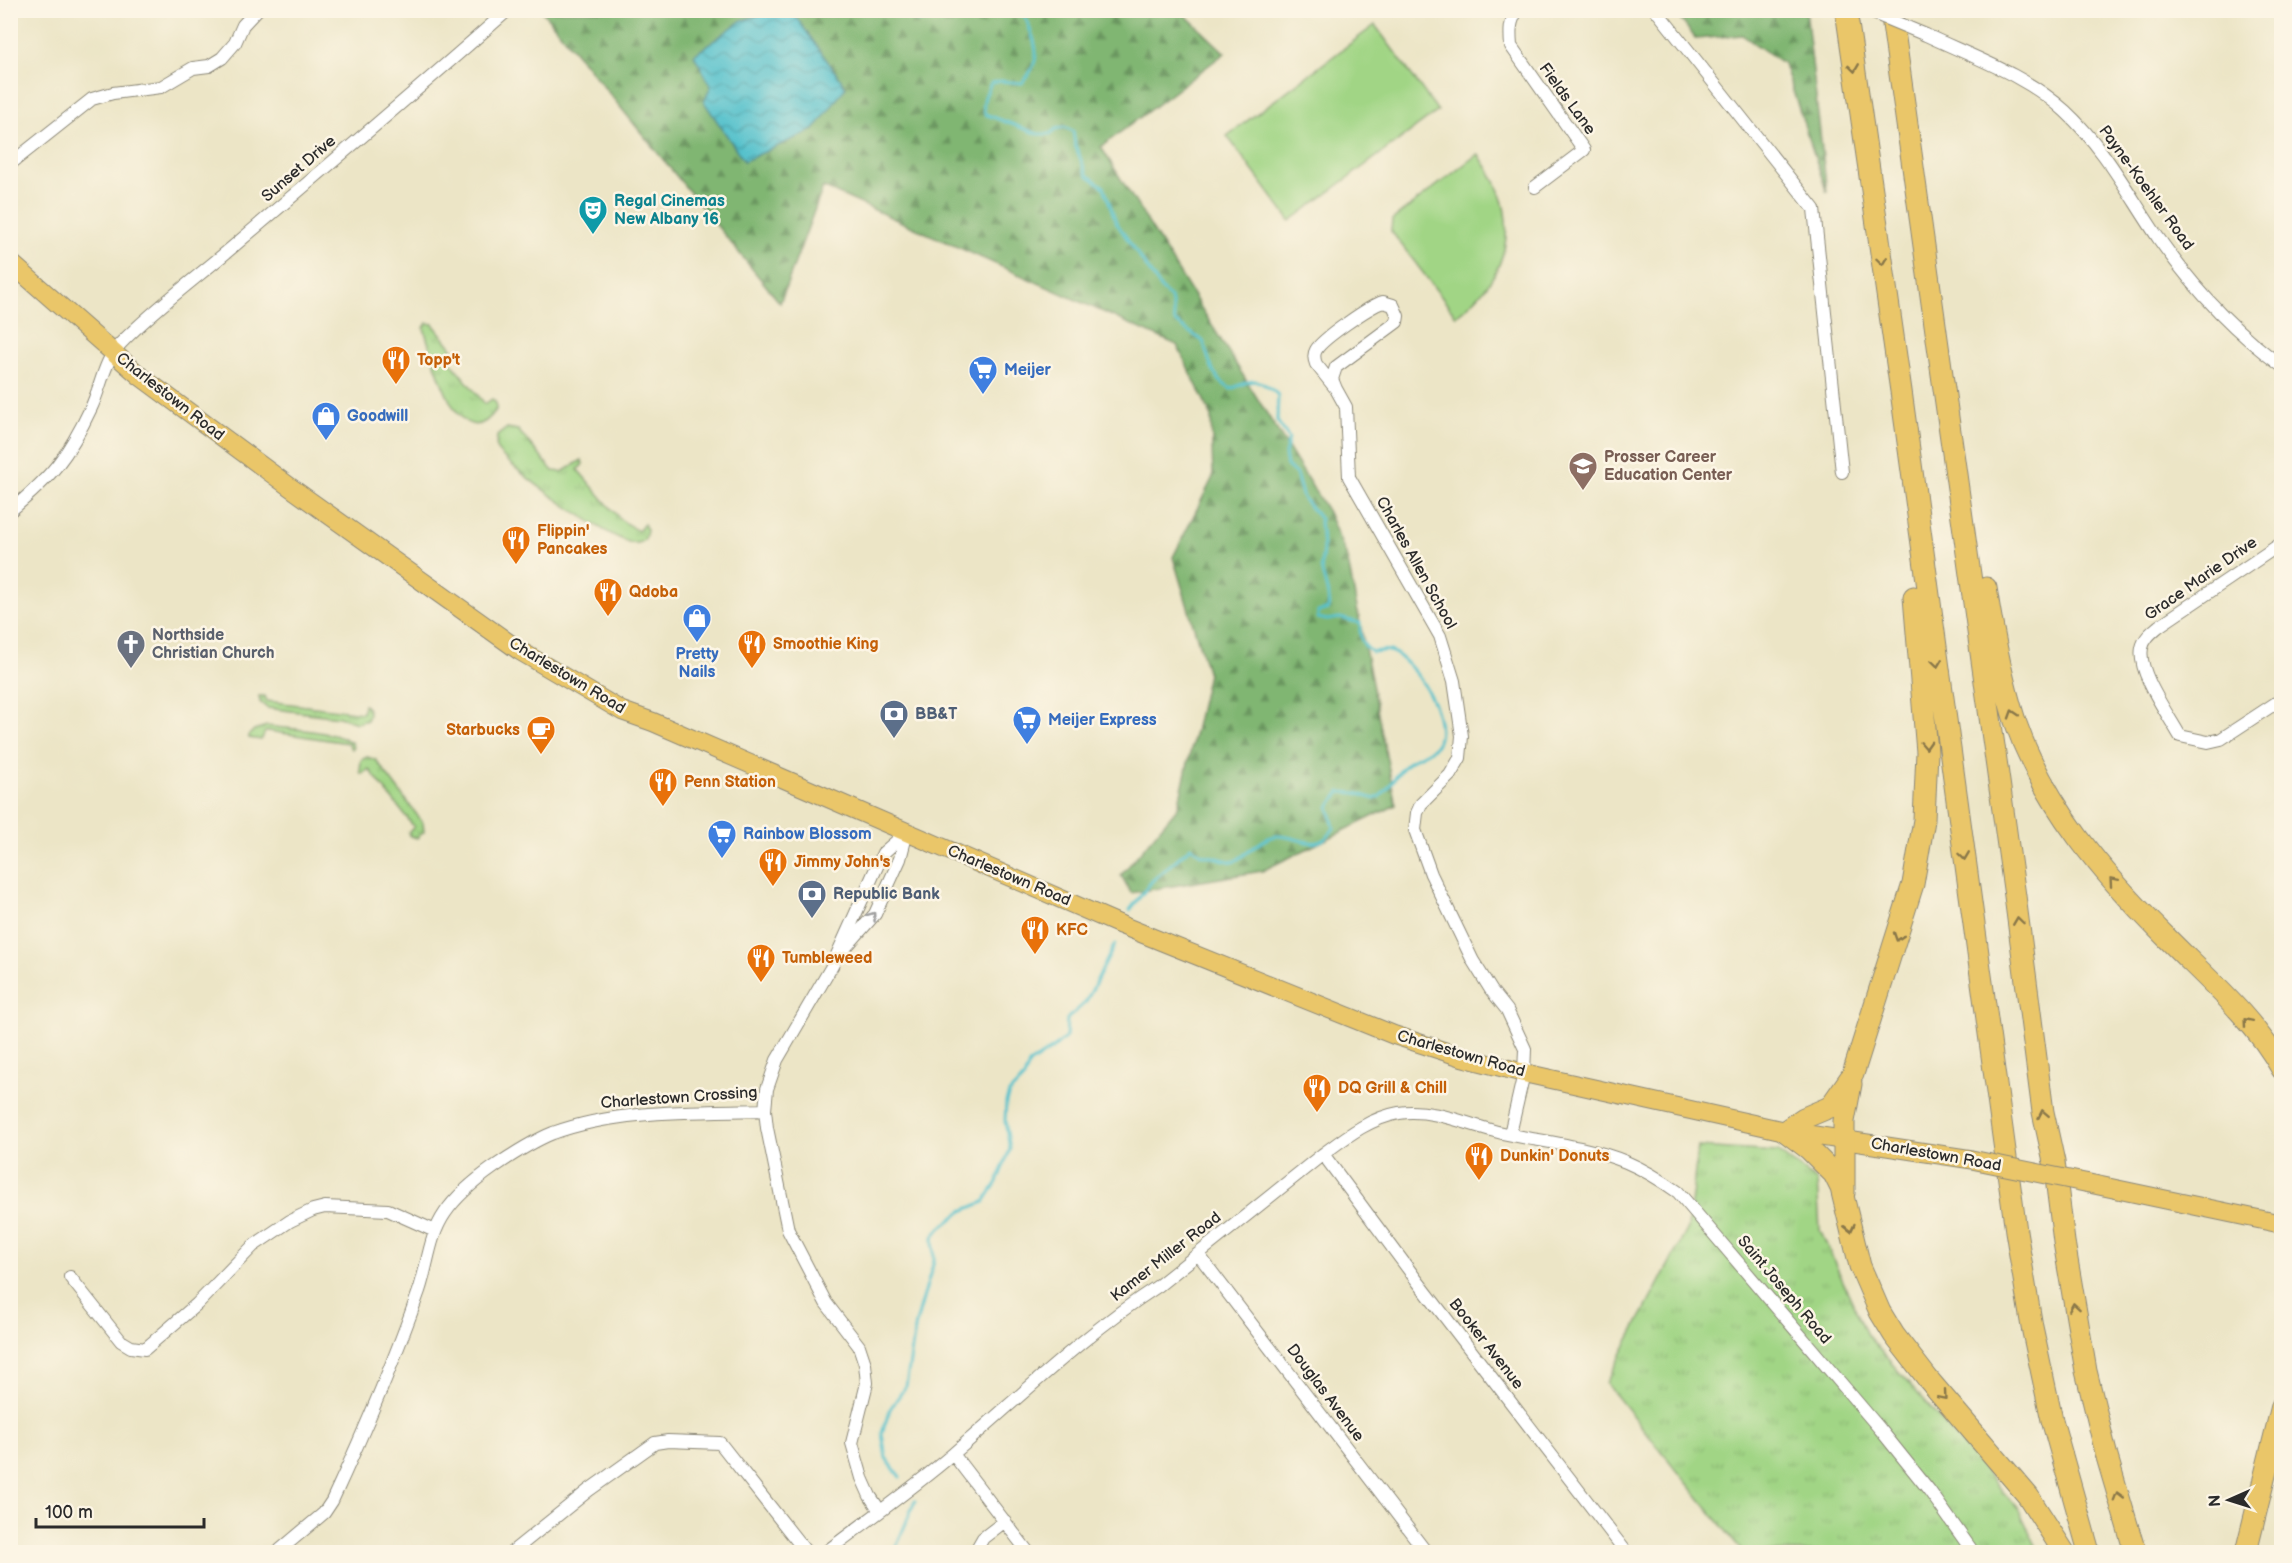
<svg xmlns="http://www.w3.org/2000/svg" width="2292" height="1563" viewBox="0 0 2292 1563" font-family="'Balsamiq Sans',sans-serif">
  <style>
    .grass { fill: url(#grass-tufts); stroke: #668058; stroke-width: 1.5 }
    .forest { fill: url(#forest-firs); stroke: #56704e; stroke-width: 1.5 }
    .pitch { fill: #a1d585; stroke: #668058; stroke-width: 1.5 }
    .water { fill: url(#water-waves); stroke: #40767c; stroke-width: 1.5 }
    .lines { fill: none; stroke-linecap: round; stroke-linejoin: round }
    .stream { stroke: #54c1cc; stroke-width: 3 }
    .street-casing { stroke: #8c8878; stroke-width: 14 }
    .primary-casing { stroke: #8c8878; stroke-width: 20 }
    .highway-casing { stroke: #8c8878; stroke-width: 23 }
    .street { stroke: #fff; stroke-width: 12 }
    .primary { stroke: #eac669; stroke-width: 18 }
    .highway { stroke: #eac669; stroke-width: 21 }
    .street-bridge-casing { stroke: #8c8878; stroke-width: 14; stroke-linecap: butt }
    .primary-bridge-casing { stroke: #8c8878; stroke-width: 20; stroke-linecap: butt }
    .street-bridge { stroke: #fff; stroke-width: 12 }
    .primary-bridge { stroke: #eac669; stroke-width: 18 }
    .oneway { stroke: #8a784a }
    .oneway2 { stroke: #a0a0a0 }
    .labels { text-anchor: middle; dominant-baseline: central; stroke-width: 5; stroke-linejoin: round; paint-order: stroke }
    .street-label { font-size: 16px; fill: #2b2b2b; stroke: #fcf5e5 }
    .culture-label { font-size: 16px; font-weight: bold; fill: #0d838f; stroke: #fcf5e5; text-anchor: start }
    .food-label { font-size: 16px; font-weight: bold; fill: #c56008; stroke: #fcf5e5; text-anchor: start }
    .shop-label { font-size: 16px; font-weight: bold; fill: #366cbe; stroke: #fcf5e5; text-anchor: start }
    .education-label { font-size: 16px; font-weight: bold; fill: #785e54; stroke: #fcf5e5; text-anchor: start }
    .worship-label { font-size: 16px; font-weight: bold; fill: #5b616d; stroke: #fcf5e5; text-anchor: start }
    .service-label { font-size: 16px; font-weight: bold; fill: #4e5e75; stroke: #fcf5e5; text-anchor: start }
  </style>
  <defs>
    <pattern id="grass-tufts" width="24" height="20" patternUnits="userSpaceOnUse" patternTransform="scale(1.5)"><rect width="24" height="20" fill="#a1d585"/><path d="M3 7l-1-3M5 7V3M7 7l1-3M15 17l-1-3M17 17v-4M19 17l1-3" fill="none" stroke="#8bb773"/></pattern>
    <pattern id="forest-firs" width="22" height="20" patternUnits="userSpaceOnUse" patternTransform="scale(1.5)"><rect width="22" height="20" fill="#80b672"/><path d="M5 1l3.5 6h-7zM16 11l3.5 6h-7z" fill="#69945e"/></pattern>
    <pattern id="water-waves" width="16" height="10" patternUnits="userSpaceOnUse" patternTransform="scale(1.5)"><rect width="16" height="10" fill="#54c1cc"/><path d="M0 5q4-4 8 0t8 0" fill="none" stroke="#469da6"/></pattern>
  </defs>
  <rect width="100%" height="100%" fill="#fcf5e5"/>
  <filter id="ink" filterUnits="userSpaceOnUse"><feTurbulence type="fractalNoise" baseFrequency=".0167" numOctaves="2"/><feDisplacementMap in="SourceGraphic" scale="12" xChannelSelector="R" yChannelSelector="G"/><feConvolveMatrix kernelMatrix="1 2 1 2 8 2 1 2 1" color-interpolation-filters="sRGB"/></filter>
  <filter id="wash" filterUnits="userSpaceOnUse"><feTurbulence type="fractalNoise" baseFrequency=".008" numOctaves="4" result="noise"/><feDisplacementMap in="SourceGraphic" scale="24" xChannelSelector="R" yChannelSelector="G"/><feGaussianBlur stdDeviation="1.35" result="paint"/><feColorMatrix in="noise" values="0 0 0 0 0 0 0 0 0 0 0 0 0 0 0 0 0 1.4 0 .05"/><feComposite in="paint" operator="in"/></filter>
  <g filter="url(#wash)">
    <rect width="100%" height="100%" fill="#ece5c6"/>
    <path class="grass" d="M427,323L433,324L455,352V355L450,361L485,404L492,399L496,403V410C458,465 431,350 424,328Z
      M507,428L518,430L553,471L562,472L582,460L583,464L578,470L620,519L638,531L644,524L647,530L645,539C641,542 638,544 633,543C610,540 506,467 496,448L497,436Z
      M259,696H265L267,701L362,713L364,705C370,709 370,714 367,720L357,723L339,717L267,708L260,702Z
      M267,726C287,729 339,731 352,743L353,748L351,749L348,743L268,731L265,732L261,740L249,738V735L254,730Z
      M367,757L376,760L423,823L424,832L417,838L410,836L408,833L414,827L369,769L362,774L360,772L361,760Z
      M1698,1147L1778,1152L1817,1181L1820,1230L1867,1335L2019,1510L2039,1552H1743L1606,1383L1688,1228Z"/>
    <path class="forest" d="M542,11H1181L1225,53L1101,147L1328,512L1347,557L1396,805L1262,871L1131,893L1121,875L1178,807L1208,674L1173,557L1213,477L1211,415L1177,345L823,187L780,303Z
      M1674,11H1806L1827,193L1784,64L1742,35L1696,39Z"/>
    <path class="pitch" d="M1375,25L1438,111L1290,221L1227,136Z
      M1478,154C1522,213 1515,272 1456,316L1391,231L1392,220Z"/>
    <path class="water" d="M772,12L794,14L846,87L814,130L744,161L704,102L711,86L694,55L742,20Z"/>
    <g class="lines">
      <path class="stream" d="M909,10L916,20H926L935,15L934,10
        M1004,10L1025,16C1035,44 1045,57 1022,83L1001,81L991,83C986,94 981,102 985,114L1038,134H1050L1056,129L1064,127L1073,131L1075,145L1087,175L1104,187L1116,222L1162,290L1171,298L1175,322L1203,341C1210,361 1211,378 1231,389C1255,378 1257,377 1278,395L1277,421L1289,438L1285,454L1287,466L1296,474L1303,498L1320,519C1320,529 1323,538 1323,548C1323,554 1321,560 1321,567C1323,580 1331,596 1328,609L1318,612V618L1327,620L1340,618L1360,623C1360,636 1360,644 1372,652C1377,652 1385,649 1390,651C1414,660 1448,715 1438,741C1433,753 1418,755 1409,762C1394,773 1391,791 1375,799L1356,793L1340,792L1329,807L1334,828C1317,856 1301,835 1276,836C1262,837 1247,855 1233,862L1201,854L1191,847L1152,881L1130,910
        M900,1477L886,1458L882,1433L890,1409L906,1386L916,1323L934,1261L933,1237L940,1228L962,1211L984,1202L997,1182L1010,1149L1005,1121L1006,1102L1009,1093L1024,1078L1029,1064L1056,1046L1066,1037L1067,1019L1086,1002L1115,944
        M894,1552L915,1501"/>
    </g>
  </g>
  <g filter="url(#ink)">
    <g class="lines">
      <g class="street-casing">
        <path id="street" d="M1518,10C1509,21 1510,33 1511,46L1584,150L1535,187
          M1656,10L1814,209L1842,472
          M1926,35C1973,57 2026,75 2065,111C2105,148 2129,195 2159,239C2193,287 2233,331 2282,366
          M10,164L92,99L113,93L161,87L193,68L209,66L222,58L235,43L243,25L257,10
          M1336,389L1332,379L1336,367L1397,322L1398,316L1393,305L1383,302C1370,306 1322,339 1316,350C1313,355 1314,359 1316,364L1336,389L1346,407L1349,477L1440,636L1454,681L1462,736L1460,758L1450,775L1421,804L1417,813L1415,830L1431,874L1473,961L1491,990L1507,1010L1525,1049L1524,1073L1510,1134
          M10,511C51,477 68,457 91,408C101,387 104,360 121,343C158,305 202,274 242,239C331,163 420,88 508,10
          M2282,543L2159,626C2152,632 2144,638 2142,648C2137,672 2168,714 2180,736L2208,742L2221,739L2282,699
          M845,948L875,914L900,859L907,832
          M765,1110L767,1128L788,1230L826,1303L859,1346L865,1364L867,1383L852,1443L862,1478L870,1496L880,1511
          M1323,1154L1415,1278L1626,1552
          M1198,1254L1426,1552
          M70,1277L121,1341L131,1347L145,1349L197,1304L253,1246L290,1221L313,1210L325,1207L388,1210L435,1231
          M953,1454L1028,1552
          M280,1550L324,1513L332,1501C364,1432 394,1362 419,1291C428,1265 429,1236 445,1213C457,1195 477,1179 494,1167C513,1154 533,1141 553,1133C618,1109 697,1112 765,1110L767,1089L777,1060L832,966L883,853L907,832
          M512,1552L589,1490L655,1443L668,1441L720,1443L806,1552
          M826,1552C868,1520 912,1489 953,1454C1020,1397 1084,1334 1158,1286L1323,1154C1346,1137 1370,1118 1399,1113C1434,1108 1468,1125 1502,1133C1543,1142 1587,1146 1626,1162C1645,1170 1661,1180 1678,1192L1880,1429L1929,1490L1973,1552
          M975,1552L983,1538L1005,1521"/>
      </g>
      <g class="primary-casing">
        <path id="primary" d="M10,262L140,376L290,487L520,651L622,711L653,722L1121,925L1394,1035L1462,1057L1524,1073L1785,1131L1969,1159
          M2087,1183L2282,1224"/>
      </g>
      <g class="highway-casing">
        <path id="highway" d="M1846,10L1901,391L2016,1231L2032,1327L2052,1420L2089,1552
          M1891,10L2015,896L2043,1112L2054,1162L2064,1242L2086,1371L2107,1457L2135,1552
          M1986,588C1993,633 2001,677 2015,721C2044,805 2103,874 2165,936C2205,977 2254,1018 2282,1069
          M1914,597L1927,752L1924,820L1913,884L1853,1074L1830,1107L1804,1118L1785,1131L1809,1149L1834,1174L1841,1188L1860,1266L1880,1312L1894,1335L1928,1379L2028,1496L2064,1552
          M1844,1193V1121L1851,1084
          M2246,1552L2282,1406"/>
      </g>
      <use href="#street" class="street"/>
      <use href="#primary" class="primary"/>
      <use href="#highway" class="highway"/>
      <g class="street-bridge-casing">
        <path id="street-bridge" d="M1866,10L1926,35"/>
      </g>
      <g class="primary-bridge-casing">
        <path id="primary-bridge" d="M1969,1159L2087,1183"/>
      </g>
      <use href="#street-bridge" class="street-bridge"/>
      <use href="#primary-bridge" class="primary-bridge"/>
    </g>
    <defs><path id="oneway-chevron" d="M-2-3.5L2.5 0L-2 3.5" fill="none" stroke-width="1.6" stroke-linecap="round" stroke-linejoin="round" transform="scale(1.5)"/></defs>
    <g class="oneway">
      <use href="#oneway-chevron" transform="translate(1854 68) rotate(82)"/>
      <use href="#oneway-chevron" transform="translate(1882 261) rotate(82)"/>
      <use href="#oneway-chevron" transform="translate(1937 663) rotate(82)"/>
      <use href="#oneway-chevron" transform="translate(2013 714) rotate(-108)"/>
      <use href="#oneway-chevron" transform="translate(1926 745) rotate(87)"/>
      <use href="#oneway-chevron" transform="translate(1964 856) rotate(82)"/>
      <use href="#oneway-chevron" transform="translate(2113 881) rotate(-131)"/>
      <use href="#oneway-chevron" transform="translate(2018 921) rotate(-98)"/>
      <use href="#oneway-chevron" transform="translate(1898 937) rotate(108)"/>
      <use href="#oneway-chevron" transform="translate(2247 1022) rotate(-131)"/>
      <use href="#oneway-chevron" transform="translate(2043 1114) rotate(-101)"/>
      <use href="#oneway-chevron" transform="translate(1850 1228) rotate(77)"/>
      <use href="#oneway-chevron" transform="translate(2074 1307) rotate(-99)"/>
      <use href="#oneway-chevron" transform="translate(1943 1396) rotate(49)"/>
      <use href="#oneway-chevron" transform="translate(2118 1496) rotate(-106)"/>
    </g>
    <use class="oneway2" href="#oneway-chevron" transform="translate(872 916) rotate(-55)"/>
  </g>
  <defs>
    <g id="theatre-pin" transform="scale(1.5)"><path d="M0 17L-7.5 6A9.5 9.5 0 1 1 7.5 6Z" fill="#0f9aa8" stroke="#fcf5e5"/><path d="M-5-5.5Q0-4 5-5.5V0Q5 5 0 6Q-5 5-5 0ZM-3.3-2.5H-1v1.5H-3.3ZM1-2.5H3.3v1.5H1ZM-2.8 1Q0 5.5 2.8 1Z" fill="#fff"/></g>
    <g id="restaurant-pin" transform="scale(1.5)"><path d="M0 17L-7.5 6A9.5 9.5 0 1 1 7.5 6Z" fill="#e8710a" stroke="#fcf5e5"/><path d="M-5-6h1v4h1v-4h1v4h1v-4h1v5L-1.5 .5V6h-2V.5L-5-1ZM5-6V6H3V1.5H1.5Q1.5-4 5-6Z" fill="#fff"/></g>
    <g id="supermarket-pin" transform="scale(1.5)"><path d="M0 17L-7.5 6A9.5 9.5 0 1 1 7.5 6Z" fill="#3f7fe0" stroke="#fcf5e5"/><path d="M-6-5.5h2.5l.6 2H6L4.5 2H-2.5L-4.4-4H-6ZM-1.5 3.2a1.3 1.3 0 1 0 .1 0ZM3 3.2a1.3 1.3 0 1 0 .1 0Z" fill="#fff"/></g>
    <g id="shop-pin" transform="scale(1.5)"><path d="M0 17L-7.5 6A9.5 9.5 0 1 1 7.5 6Z" fill="#3f7fe0" stroke="#fcf5e5"/><path d="M-5-2.5h2.3a2.7 3.5 0 0 1 5.4 0H5L5.5 6h-11ZM-1.5-2.5h3a1.5 2.3 0 0 0-3 0Z" fill="#fff"/></g>
    <g id="school-pin" transform="scale(1.5)"><path d="M0 17L-7.5 6A9.5 9.5 0 1 1 7.5 6Z" fill="#8d6e63" stroke="#fcf5e5"/><path d="M0-5L7-2L0 1L-7-2ZM-4 1L0 2.5L4 1V4Q0 6-4 4Z" fill="#fff"/></g>
    <g id="church-pin" transform="scale(1.5)"><path d="M0 17L-7.5 6A9.5 9.5 0 1 1 7.5 6Z" fill="#6b7280" stroke="#fcf5e5"/><path d="M-1.2-6h2.4v3.5h3.3v2.4h-3.3V6h-2.4V-.1h-3.3v-2.4h3.3Z" fill="#fff"/></g>
    <g id="bank-pin" transform="scale(1.5)"><path d="M0 17L-7.5 6A9.5 9.5 0 1 1 7.5 6Z" fill="#5c6f8a" stroke="#fcf5e5"/><path d="M-6-4H6V4H-6ZM0-2.3a2.3 2.3 0 1 0 0 4.6a2.3 2.3 0 1 0 0-4.6Z" fill="#fff"/></g>
    <g id="cafe-pin" transform="scale(1.5)"><path d="M0 17L-7.5 6A9.5 9.5 0 1 1 7.5 6Z" fill="#e8710a" stroke="#fcf5e5"/><path d="M-5.5-4.5H6V0H3Q3 3.5 0 3.5H-2.5Q-5.5 3.5-5.5 0ZM3-3.2v2h1.7v-2ZM-6 4.5H4V6H-6Z" fill="#fff"/></g>
  </defs>
  <g fill-rule="evenodd">
    <use href="#theatre-pin" x="593" y="210"/>
    <use href="#restaurant-pin" x="396" y="360"/>
    <use href="#supermarket-pin" x="983" y="370"/>
    <use href="#shop-pin" x="326" y="416"/>
    <use href="#school-pin" x="1583" y="466"/>
    <use href="#restaurant-pin" x="516" y="540"/>
    <use href="#restaurant-pin" x="608" y="592"/>
    <use href="#shop-pin" x="697" y="618"/>
    <use href="#church-pin" x="131" y="644"/>
    <use href="#restaurant-pin" x="752" y="644"/>
    <use href="#bank-pin" x="894" y="714"/>
    <use href="#supermarket-pin" x="1027" y="720"/>
    <use href="#cafe-pin" x="541" y="730"/>
    <use href="#restaurant-pin" x="663" y="782"/>
    <use href="#supermarket-pin" x="722" y="834"/>
    <use href="#restaurant-pin" x="773" y="862"/>
    <use href="#bank-pin" x="812" y="894"/>
    <use href="#restaurant-pin" x="1035" y="930"/>
    <use href="#restaurant-pin" x="761" y="958"/>
    <use href="#restaurant-pin" x="1317" y="1088"/>
    <use href="#restaurant-pin" x="1479" y="1156"/>
  </g>
  <g class="labels">
    <g class="street-label">
      <text transform="translate(1567 99) rotate(54)">Fields Lane</text>
      <text transform="translate(299 169) rotate(-41)">Sunset Drive</text>
      <text transform="translate(2146 188) rotate(54)">Payne-Koehler Road</text>
      <text transform="translate(170 397) rotate(38)">Charlestown Road</text>
      <text transform="translate(1416 563) rotate(61)">Charles Allen School</text>
      <text transform="translate(2201 579) rotate(-35)">Grace Marie Drive</text>
      <text transform="translate(567 676) rotate(31)">Charlestown Road</text>
      <text transform="translate(1009 876) rotate(23)">Charlestown Road</text>
      <text transform="translate(1461 1054) rotate(16)">Charlestown Road</text>
      <text transform="translate(679 1098) rotate(-4)">Charlestown Crossing</text>
      <text transform="translate(1936 1155) rotate(10)">Charlestown Road</text>
      <text transform="translate(1166 1257) rotate(-38)">Kamer Miller Road</text>
      <text transform="translate(1784 1290) rotate(50)">Saint Joseph Road</text>
      <text transform="translate(1486 1344) rotate(52)">Booker Avenue</text>
      <text transform="translate(1325 1393) rotate(53)">Douglas Avenue</text>
    </g>
    <g class="culture-label">
      <text x="614" y="201">Regal Cinemas<tspan x="614" dy="18">New Albany 16</tspan></text>
    </g>
    <g class="food-label">
      <text x="417" y="360">Topp't</text>
      <text x="537" y="531">Flippin'<tspan x="537" dy="18">Pancakes</tspan></text>
      <text x="629" y="592">Qdoba</text>
      <text x="773" y="644">Smoothie King</text>
      <text x="520" y="730" text-anchor="end">Starbucks</text>
      <text x="684" y="782">Penn Station</text>
      <text x="794" y="862">Jimmy John's</text>
      <text x="1056" y="930">KFC</text>
      <text x="782" y="958">Tumbleweed</text>
      <text x="1338" y="1088">DQ Grill &amp; Chill</text>
      <text x="1500" y="1156">Dunkin' Donuts</text>
    </g>
    <g class="shop-label">
      <text x="1004" y="370">Meijer</text>
      <text x="347" y="416">Goodwill</text>
      <text x="697" y="654" text-anchor="middle">Pretty<tspan x="697" dy="18">Nails</tspan></text>
      <text x="1048" y="720">Meijer Express</text>
      <text x="743" y="834">Rainbow Blossom</text>
    </g>
    <g class="education-label">
      <text x="1604" y="457">Prosser Career<tspan x="1604" dy="18">Education Center</tspan></text>
    </g>
    <g class="worship-label">
      <text x="152" y="635">Northside<tspan x="152" dy="18">Christian Church</tspan></text>
    </g>
    <g class="service-label">
      <text x="915" y="714">BB&amp;T</text>
      <text x="833" y="894">Republic Bank</text>
    </g>
  </g>
  <rect width="2292" height="1563" fill="none" stroke="#fcf5e5" stroke-width="36"/>
  <g transform="translate(2229 1500) rotate(267)" stroke="#fcf5e5" stroke-width="4.5" paint-order="stroke">
  <path d="M0-4.5L10 22L0 15L-10 22Z" fill="#2b2b2b"/>
  <text y="-9" font-size="16" font-weight="bold" text-anchor="middle" fill="#2b2b2b">N</text>
  </g>
  <path d="M36 1518v9h168v-9" fill="none" stroke="#2b2b2b" stroke-width="3"/>
  <text x="45" y="1518" font-size="18" fill="#2b2b2b" stroke="#fcf5e5" stroke-width="4.5" paint-order="stroke">100 m</text>
</svg>
